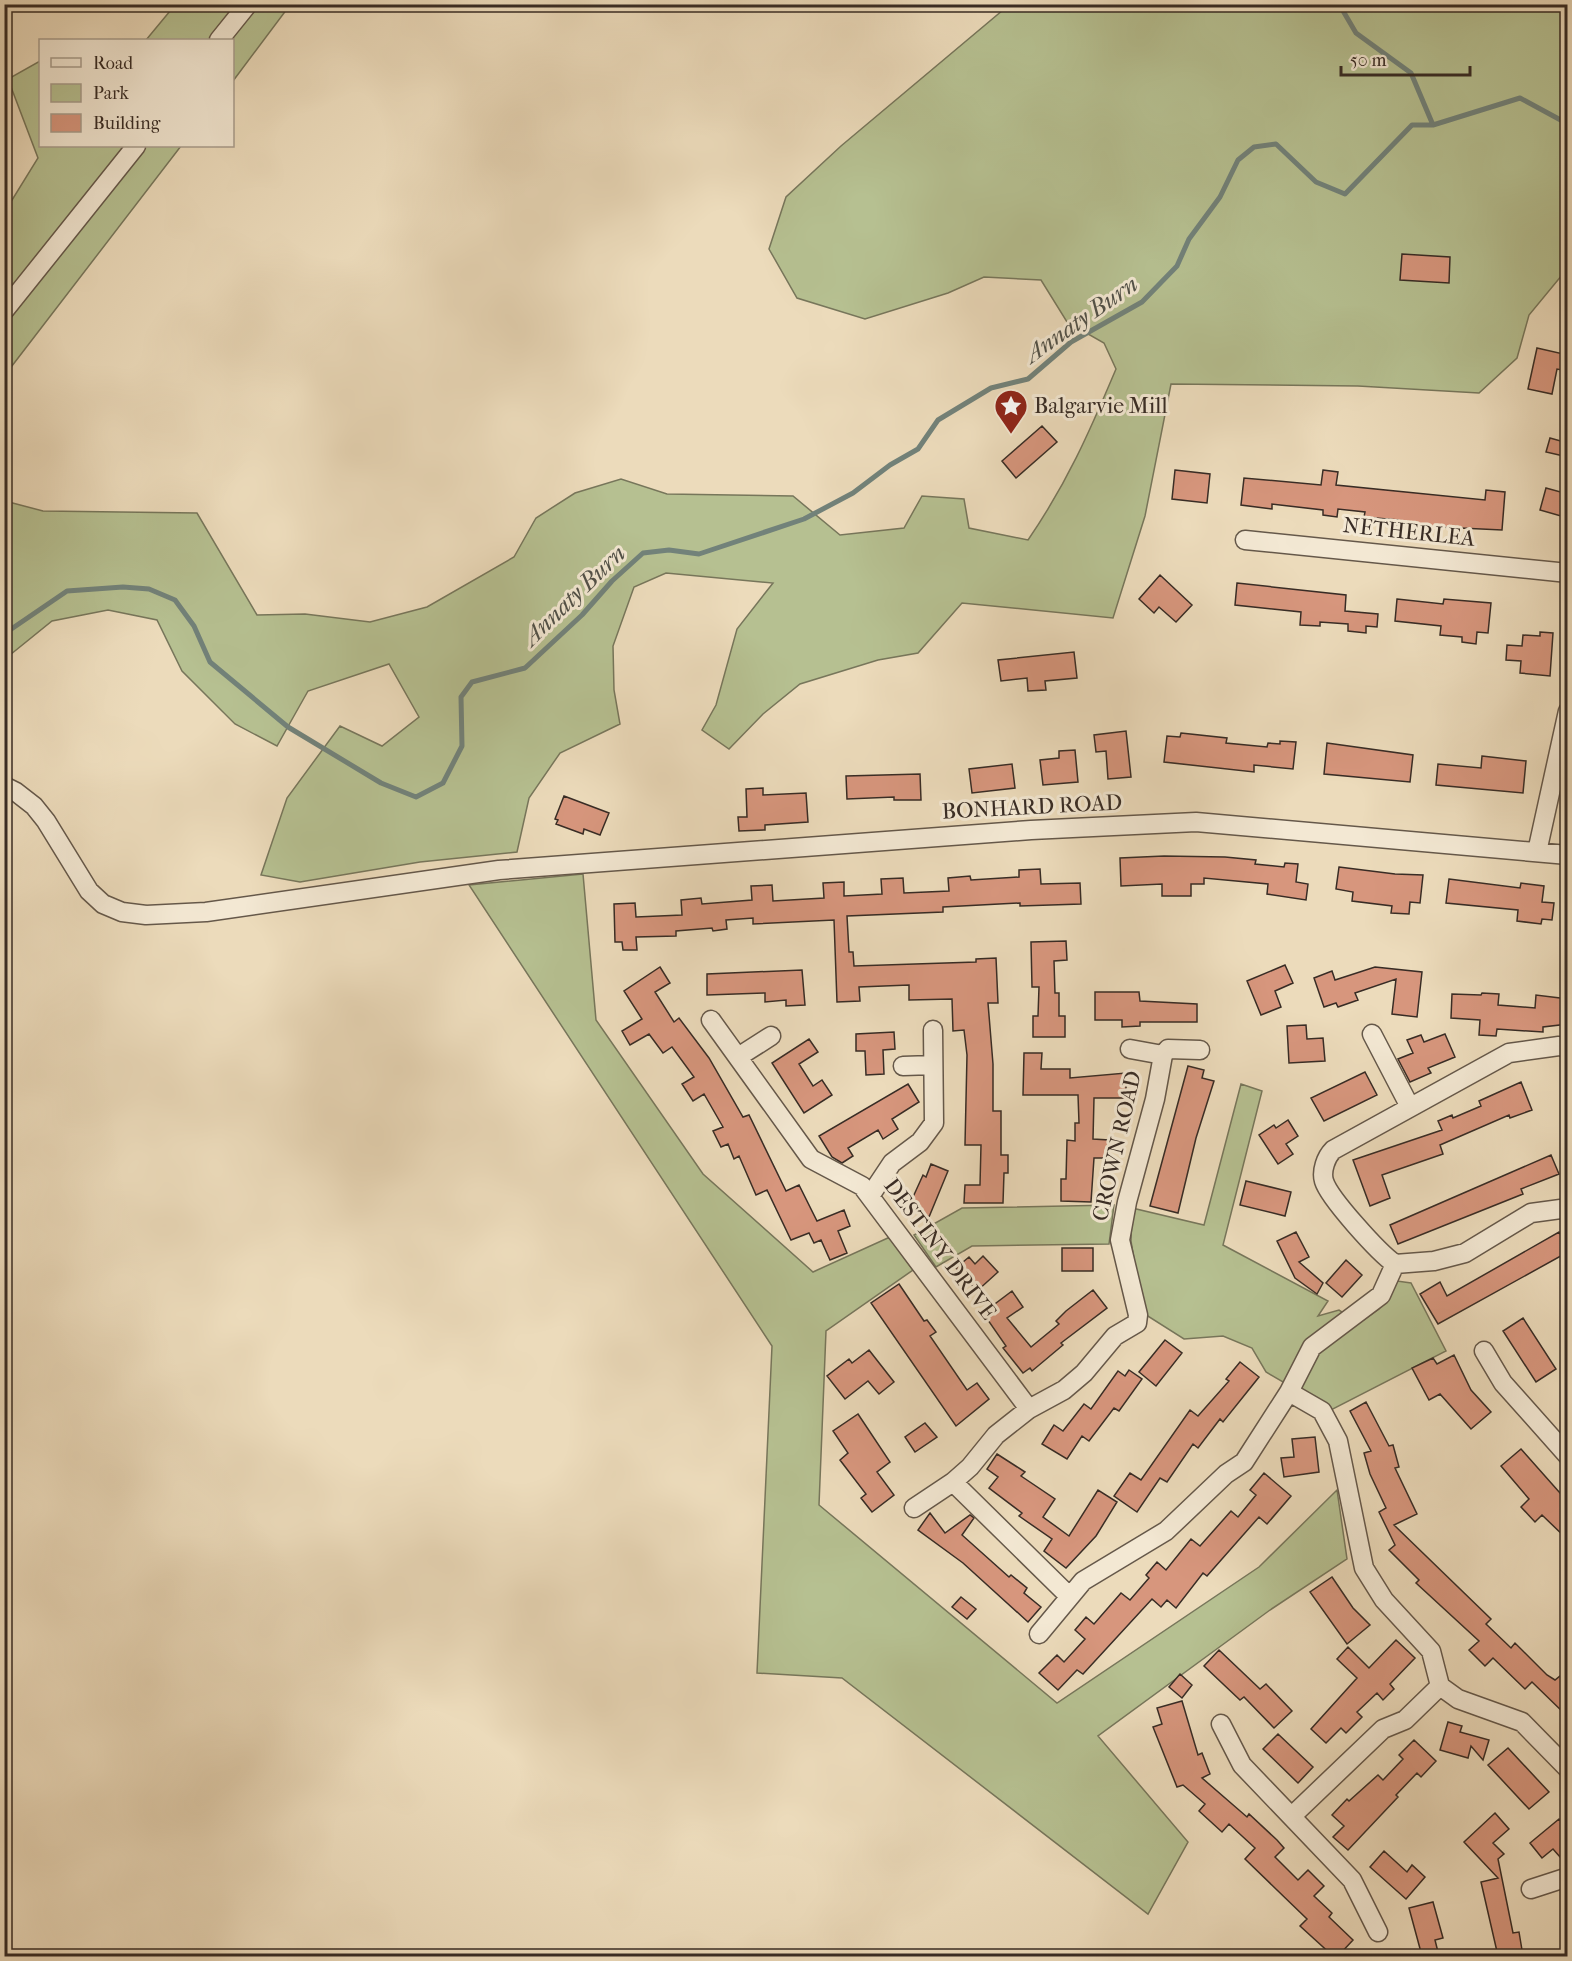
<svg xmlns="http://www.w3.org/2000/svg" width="1572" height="1961" viewBox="0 0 1572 1961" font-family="'IM FELL French Canon',serif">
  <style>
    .green { fill: #b6c091; stroke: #77765b; stroke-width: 1.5 }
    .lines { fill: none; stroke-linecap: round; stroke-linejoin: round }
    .stream { stroke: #72827a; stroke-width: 5 }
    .building { fill: #d7967d; stroke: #382c25; stroke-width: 1.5 }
    .minor-casing { stroke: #65584a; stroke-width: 21 }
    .minor { stroke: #f3e8d3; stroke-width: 18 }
    .labels { text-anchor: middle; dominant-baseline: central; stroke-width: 6; stroke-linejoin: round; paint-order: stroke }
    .poi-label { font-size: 22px; fill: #382c25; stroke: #f3e8d3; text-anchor: start }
    .street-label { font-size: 22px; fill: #382c25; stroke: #f3e8d3 }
    .water-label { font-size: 24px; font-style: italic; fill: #505048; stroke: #f3e8d3 }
  </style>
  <rect width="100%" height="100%" fill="#ecdbbb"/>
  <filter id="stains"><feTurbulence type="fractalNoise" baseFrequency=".00333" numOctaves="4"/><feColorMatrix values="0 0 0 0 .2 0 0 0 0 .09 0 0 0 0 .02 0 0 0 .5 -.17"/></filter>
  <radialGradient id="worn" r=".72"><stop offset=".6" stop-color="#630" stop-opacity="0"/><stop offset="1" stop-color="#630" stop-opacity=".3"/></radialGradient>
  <path class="green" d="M175,5H290L233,81L232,40H146Z
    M1009,5H1567V269L1529,315L1517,358L1479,393L1358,386L1171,384L1145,516L1113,618L962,603L918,653L878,660L800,684L763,714L729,749L702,730L716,705L737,629L773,583L666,573L634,587L613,646L614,690L620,724L560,753L529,798L517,852L420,862L300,882L261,875L287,798L340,726L382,746L419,717L389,664L308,691L277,746L235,724L182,671L157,620L108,610L52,621L5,659V501L43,511L197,513L257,615L305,614L370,622L427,607L514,557L536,518L575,493L621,479L667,494L793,496L840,535L904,528L922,496L964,499L969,528L1028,540C1067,483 1089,433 1116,369L1104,343L1067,322L1041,280L984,277L948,293L865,319L797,298L769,249L786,197L841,146Z
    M40,61V146H181L5,375L4,213L38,158L8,79Z
    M583,874L596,1020L703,1174L813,1272L890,1237L913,1270L826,1331L819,1505L1057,1703L1259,1567L1337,1490L1347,1559L1270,1610L1098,1736L1188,1842L1148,1914L842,1678L757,1673L772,1346L469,885Z
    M1241,1084L1262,1091L1223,1245L1328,1301L1318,1316L1339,1310L1359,1323L1379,1309L1397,1281L1411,1283L1446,1351L1331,1410L1266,1372L1252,1348L1223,1336L1184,1339L1143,1313L1131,1241L1132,1208L1204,1225Z
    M1114,1205L1109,1244L972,1246L936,1267L914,1235L962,1208Z"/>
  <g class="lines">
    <path class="stream" d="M1339,4L1356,33L1411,73L1433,125
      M4,634L67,591L123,587L149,589L175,600L194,626L210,662L288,727L381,783L416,797L443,783L462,746L461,697L472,682L525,668L582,615L612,581L643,553L669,550L699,554L804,519L853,493L890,465L918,449L938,420L991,388L1028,379L1071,342L1142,302L1177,266L1189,239L1220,197L1238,160L1254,147L1276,144L1316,182L1345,194L1412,125H1433L1520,98L1568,124"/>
  </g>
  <path class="building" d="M1402,254L1450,257L1449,283L1400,280Z
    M1537,348L1568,355V371L1557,369L1552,394L1528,389Z
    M1042,426L1057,442L1016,478L1002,461Z
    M1550,438L1568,443V457L1546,452Z
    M1175,470L1210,474L1207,503L1172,499Z
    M1323,470L1338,472L1336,485L1485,500L1486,490L1505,492L1502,530L1397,525L1398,520L1364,517L1365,512L1338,509L1337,517L1323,515V510L1280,505L1272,504V509L1241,505L1244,478L1321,485Z
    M1546,488L1568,494V518L1540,510Z
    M1160,575L1192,605L1176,622L1159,607L1154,613L1139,599Z
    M1237,583L1346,595L1345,611L1378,614L1377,627L1366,626V633L1348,631V624L1320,622V626L1300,625L1301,612L1235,605Z
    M1397,599L1443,604L1444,599L1491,603L1488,633L1477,632L1476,644L1462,642V637L1440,635L1441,626L1395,621Z
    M1540,632L1553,633L1550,676L1520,673L1521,661L1506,660L1507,645L1522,646L1523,635L1540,636Z
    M1074,652L1077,678L1045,681L1046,690L1028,691L1027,678L1001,681L998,660Z
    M1126,731L1131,777L1108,779L1106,751L1096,752L1094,735Z
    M1181,733L1227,738L1226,743L1267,747L1268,743L1280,744V741L1296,742L1293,769L1254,765V772L1164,762L1167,736L1180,737Z
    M1327,743L1413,755L1410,782L1324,774Z
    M1075,750L1078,782L1043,785L1040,760L1059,758V751Z
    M1482,756L1526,761L1523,793L1436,785L1438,764L1481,768Z
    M1012,764L1015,788L972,793L969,769Z
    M920,774L921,800H894V797L847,799L846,776Z
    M763,788V795L806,793L808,822L765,825V830L739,831L738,817H747L746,789Z
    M564,796L609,813L600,835L584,829L583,834L556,824L558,820L555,819Z
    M1164,856L1225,857L1256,860L1255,864L1284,867L1285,863L1298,864L1296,882L1308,884L1306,900L1267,894L1268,884L1204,878V884H1191V896H1162V884L1121,886L1120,858Z
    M1339,867L1395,874L1423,875L1420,903L1410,902L1409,914L1391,913L1392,906L1352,901L1353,892L1336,889Z
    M1040,869L1041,884L1080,883L1081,904L1020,906V903L943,907V912L847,916L849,952H853L854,966L976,962V959L996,958L998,1003H988L993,1064V1111H1001V1155H1008V1173H1004L1003,1203H964L965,1185H980L981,1145H965L967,1055L964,1030L953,1031L952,999L909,1000V985L859,987L860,1001L837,1002L834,920L753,924V918L726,920L727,929L713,931L712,928L676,931V936L636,937L637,950H623L622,942H615L614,904L635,903L636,917L682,915L681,900L701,898L702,904L752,900L751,886L772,885L773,901L824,898L823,883L844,882V896L882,894L881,879L903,878L904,893L949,891L948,878L970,876L971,880L1019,877V870Z
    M1449,879L1520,888L1521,883L1544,886L1542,902L1554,903L1552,920L1542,919L1541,924L1517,921L1518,910L1446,903Z
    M1066,941L1067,960L1054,961L1055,993H1059V1016H1065V1037H1033V1016H1038L1039,987H1032L1031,942Z
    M1285,965L1293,983L1275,991L1281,1007L1261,1015L1247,981Z
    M660,967L670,983L655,992L674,1022L679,1018L709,1058L743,1117L749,1115L786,1191L799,1185L817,1221L844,1210L850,1226L838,1231L847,1253L830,1260L821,1240L814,1243L809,1233L791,1240L767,1190L756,1195L739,1156L734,1159L728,1144L721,1147L713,1131L723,1127L704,1094L693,1101L682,1084L694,1077L672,1047L663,1053L649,1034L630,1045L622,1031L642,1019L624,991Z
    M1375,967L1422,972L1417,1017L1392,1014L1396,979L1355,993L1358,1000L1338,1007L1336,1003L1324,1007L1314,978L1332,971L1335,980Z
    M802,970L805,1005L786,1006V1000L765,1002V993L707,995V974Z
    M1095,992H1139L1140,1001L1197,1004V1022H1140V1026L1122,1027V1020H1095Z
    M1482,993L1499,994L1498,1005L1535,1008L1536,995L1568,999V1024L1543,1027V1032L1497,1029L1496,1036L1479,1035L1480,1020L1451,1018L1452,994L1481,995Z
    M1306,1025L1307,1039L1323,1038L1325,1061L1289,1063L1287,1026Z
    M894,1032L895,1049L883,1050L884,1074L866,1075L865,1051H856V1034Z
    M1445,1034L1455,1057L1428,1068L1431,1073L1410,1082L1398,1059L1413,1053L1407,1040L1421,1035L1424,1042Z
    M809,1039L818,1052L799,1064L813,1086L822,1080L832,1095L804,1113L772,1063Z
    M1024,1053H1042L1041,1069H1070V1078L1126,1073V1098H1094L1093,1139L1109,1140L1108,1158H1094L1091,1202L1061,1201V1179H1066L1067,1140L1075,1141V1123H1079L1078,1095H1023Z
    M1188,1066L1204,1070L1202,1078L1214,1081L1196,1138L1178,1213L1150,1206Z
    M1365,1072L1377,1095L1324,1121L1311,1098Z
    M1521,1082L1532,1110L1510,1118L1509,1115L1440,1145L1443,1154L1382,1175L1390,1198L1370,1206L1353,1160L1442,1130L1438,1121L1452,1115L1453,1118L1481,1106L1479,1101Z
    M908,1084L919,1102L892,1119L898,1129L883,1139L878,1130L848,1148L853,1156L842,1163L832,1157L819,1136Z
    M1288,1120L1298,1136L1286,1144L1293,1154L1278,1164L1259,1135L1274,1125L1276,1128Z
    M1551,1155L1559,1174L1521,1189L1523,1194L1398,1244L1390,1225Z
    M931,1164L948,1171L929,1217L908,1208L923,1175L926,1177Z
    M1246,1181L1291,1192L1285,1216L1240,1205Z
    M1296,1232L1309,1257L1299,1262L1323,1283L1317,1294L1295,1278L1277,1241Z
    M1559,1232L1568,1246V1252L1438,1324L1420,1294L1440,1282L1447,1296Z
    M1062,1248H1093V1271H1062Z
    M983,1256L998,1272L977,1291L956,1268L969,1257L975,1264Z
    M1346,1260L1362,1275L1342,1297L1326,1283Z
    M899,1284L924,1321L927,1320L936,1332L930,1336L967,1390L977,1383L989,1399L956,1426L871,1303Z
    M1093,1290L1107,1308L1061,1343L1063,1345L1032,1371L1030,1368L1023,1373L1003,1348L1006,1346L983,1313L1012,1291L1023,1307L1007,1318L1031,1347L1059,1324L1056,1321L1066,1311Z
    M1523,1318L1556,1369L1536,1382L1503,1331Z
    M1165,1340L1182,1353L1156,1386L1139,1372Z
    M869,1350L894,1382L879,1394L868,1381L845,1399L827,1376L849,1359L852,1363Z
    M1454,1355L1471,1390L1491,1412L1471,1429L1440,1394L1429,1400L1412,1368L1433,1358L1437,1364Z
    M1240,1362L1259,1377L1223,1422L1220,1419L1198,1448L1193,1444L1167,1482L1160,1478L1137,1512L1114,1496L1130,1473L1141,1480L1190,1410L1198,1416L1229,1381L1226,1379Z
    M1129,1370L1142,1379L1119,1411L1114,1408L1089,1441L1082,1436L1067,1459L1042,1444L1054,1425L1063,1431L1084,1404L1091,1409L1118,1371L1125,1376Z
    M1366,1402L1389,1446L1393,1445L1399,1467L1395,1468L1417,1514L1394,1525L1491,1619L1486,1624L1511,1648L1515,1643L1547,1675L1555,1680L1560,1676L1568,1683V1717L1532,1682L1525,1689L1493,1658L1485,1666L1469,1650L1479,1641L1416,1583L1419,1580L1389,1550L1395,1545L1379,1512L1386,1508L1370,1474L1364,1453L1371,1451L1350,1411Z
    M858,1414L890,1462L877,1472L894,1495L872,1512L861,1498L866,1494L840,1460L848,1453L833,1431Z
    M925,1423L937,1437L915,1452L905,1437Z
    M1315,1437L1319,1472L1284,1477L1281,1458L1294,1457L1292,1439Z
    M1521,1449L1568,1502V1540L1542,1515L1535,1522L1521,1507L1529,1499L1501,1466Z
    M997,1454L1025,1472L1021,1476L1055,1499L1043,1517L1069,1536L1098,1490L1117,1502L1096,1536L1066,1568L1044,1551L1052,1539L1019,1516L1022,1513L989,1488L998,1477L987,1469Z
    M1264,1473L1291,1496L1267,1524L1259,1517L1207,1576L1203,1573L1176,1608L1167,1600L1161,1607L1152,1599L1083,1674L1077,1670L1058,1690L1039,1673L1057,1655L1064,1662L1085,1639L1075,1630L1086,1617L1094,1624L1121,1593L1130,1600L1149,1578L1146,1575L1157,1562L1166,1570L1191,1539L1200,1546L1231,1511L1238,1517L1256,1495L1250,1490Z
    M930,1513L945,1533L970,1515L974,1518L962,1535L1009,1577L1011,1575L1027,1588L1024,1593L1041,1607L1028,1622L963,1563L918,1530Z
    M1332,1577L1353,1608L1370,1625L1347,1644L1310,1592Z
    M961,1597L976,1609L967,1619L952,1607Z
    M1396,1640L1415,1658L1390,1684L1394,1689L1383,1700L1377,1693L1357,1712L1362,1717L1346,1733L1341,1728L1326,1743L1311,1729L1357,1678L1337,1659L1348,1647L1369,1668Z
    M1219,1650L1260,1689L1266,1684L1292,1711L1274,1728L1244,1697L1240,1700L1204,1666Z
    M1180,1674L1192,1685L1182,1698L1169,1687Z
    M1182,1701L1198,1755L1202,1753L1210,1774L1202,1778L1247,1817L1249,1814L1277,1840L1284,1848L1275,1857L1298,1880L1308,1870L1324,1886L1314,1896L1332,1913L1329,1917L1353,1940L1338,1956H1333L1300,1926L1307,1919L1245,1859L1255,1848L1229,1824L1222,1832L1199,1811L1205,1804L1183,1785L1177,1787L1153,1727L1162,1724L1157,1708Z
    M1448,1722L1462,1726L1460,1732L1489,1740L1483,1760L1471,1746L1468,1758L1440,1750Z
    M1278,1734L1313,1767L1298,1783L1263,1749Z
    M1414,1740L1436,1761L1421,1777L1417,1773L1396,1795L1398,1797L1348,1850L1333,1837L1344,1826L1332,1815L1347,1799L1349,1801L1378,1775L1383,1780L1403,1759L1399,1755Z
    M1508,1748L1549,1792L1529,1809L1488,1765Z
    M1495,1813L1509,1829L1493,1843L1504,1854L1498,1859L1513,1933L1519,1932L1523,1956H1498L1481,1882L1498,1878L1464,1842Z
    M1559,1819L1568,1830V1866L1553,1849L1542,1858L1530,1843Z
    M1384,1851L1407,1872L1412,1865L1425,1877L1406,1899L1370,1867Z
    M1433,1902L1443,1938L1435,1940L1439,1956H1422L1409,1908Z"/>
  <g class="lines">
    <g class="minor-casing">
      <path id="minor" d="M219,40L248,4
        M4,311L136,146
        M1245,540L1568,573
        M4,786L16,792L34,806L46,821L89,891L103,904L122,912L146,915L206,912L499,870L1031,830L1196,822L1568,855
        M1537,852L1568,711
        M711,1020L811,1159L862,1186L1029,1409
        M1372,1034L1410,1107
        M1568,1048L1559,1046L1509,1053L1333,1150C1326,1157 1321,1171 1324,1181C1329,1198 1379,1253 1395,1264L1434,1261L1465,1253L1531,1213L1568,1208
        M1130,1049L1163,1055L1168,1049L1200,1050
        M738,1057L771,1036
        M903,1066L933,1065
        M870,1196L892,1163L920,1142L934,1123L933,1030
        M1484,1351L1503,1383L1568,1456
        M1289,1392L1322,1411L1338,1441L1364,1568L1384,1600L1431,1651L1440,1686L1458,1699L1522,1722L1568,1769
        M953,1482L970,1467L996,1435L1029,1409L1064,1390L1084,1373L1115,1336L1137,1323L1138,1315L1120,1240L1127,1202L1155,1099L1163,1055
        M914,1508L953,1482L1069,1596
        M1039,1634L1083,1581L1166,1531L1226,1474L1244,1462L1289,1392L1312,1347L1381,1295L1395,1264
        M1221,1724L1242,1765L1352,1880L1378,1932
        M1292,1816L1383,1729L1405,1720L1440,1686
        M1531,1889L1568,1877"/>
    </g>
    <use href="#minor" class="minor"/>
  </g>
  <defs>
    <g id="sight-pin" transform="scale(1.725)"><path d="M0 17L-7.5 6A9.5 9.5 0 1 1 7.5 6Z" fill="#8f2418" stroke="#f3e8d3"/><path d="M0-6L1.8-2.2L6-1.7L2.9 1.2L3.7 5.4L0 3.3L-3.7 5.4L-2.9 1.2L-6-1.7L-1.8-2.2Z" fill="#fff"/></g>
  </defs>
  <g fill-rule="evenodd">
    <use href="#sight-pin" x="1011" y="406"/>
  </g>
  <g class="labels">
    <g class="poi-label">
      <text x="1034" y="406">Balgarvie Mill</text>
    </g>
    <g class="street-label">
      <text transform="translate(1409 532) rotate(6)">NETHERLEA</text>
      <text transform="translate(1032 807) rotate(-3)">BONHARD ROAD</text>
      <text transform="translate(1117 1146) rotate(-77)">CROWN ROAD</text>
      <text transform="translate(940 1249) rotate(53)">DESTINY DRIVE</text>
    </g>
    <g class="water-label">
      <text transform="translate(1081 319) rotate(-35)">Annaty Burn</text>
      <text transform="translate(574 595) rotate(-44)">Annaty Burn</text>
    </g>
  </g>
  <rect width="1572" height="1961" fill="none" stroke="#ecdbbb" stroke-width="24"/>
  <rect x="6" y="6" width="1560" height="1949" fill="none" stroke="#382c25" stroke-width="3"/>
  <rect x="12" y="12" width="1548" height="1937" fill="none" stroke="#382c25" stroke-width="1.5"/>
  <rect x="39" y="39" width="195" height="108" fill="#f3e8d3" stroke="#a89d8d" stroke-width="1.5"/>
  <rect x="51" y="58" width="30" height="9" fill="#f3e8d3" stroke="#a89d8d" stroke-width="1.5"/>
  <text x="93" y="69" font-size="18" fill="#382c25">Road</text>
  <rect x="51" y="84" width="30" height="18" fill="#b6c091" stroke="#a89d8d" stroke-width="1.5"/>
  <text x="93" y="99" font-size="18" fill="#382c25">Park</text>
  <rect x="51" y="114" width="30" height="18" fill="#d7967d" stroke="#a89d8d" stroke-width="1.5"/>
  <text x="93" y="129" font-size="18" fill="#382c25">Building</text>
  <path d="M1341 66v9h129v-9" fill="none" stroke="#382c25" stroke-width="3"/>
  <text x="1350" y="66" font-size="18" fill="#382c25" stroke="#f3e8d3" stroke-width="4.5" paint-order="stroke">50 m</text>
  <rect width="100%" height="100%" filter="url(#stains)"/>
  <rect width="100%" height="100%" fill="url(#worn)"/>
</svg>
